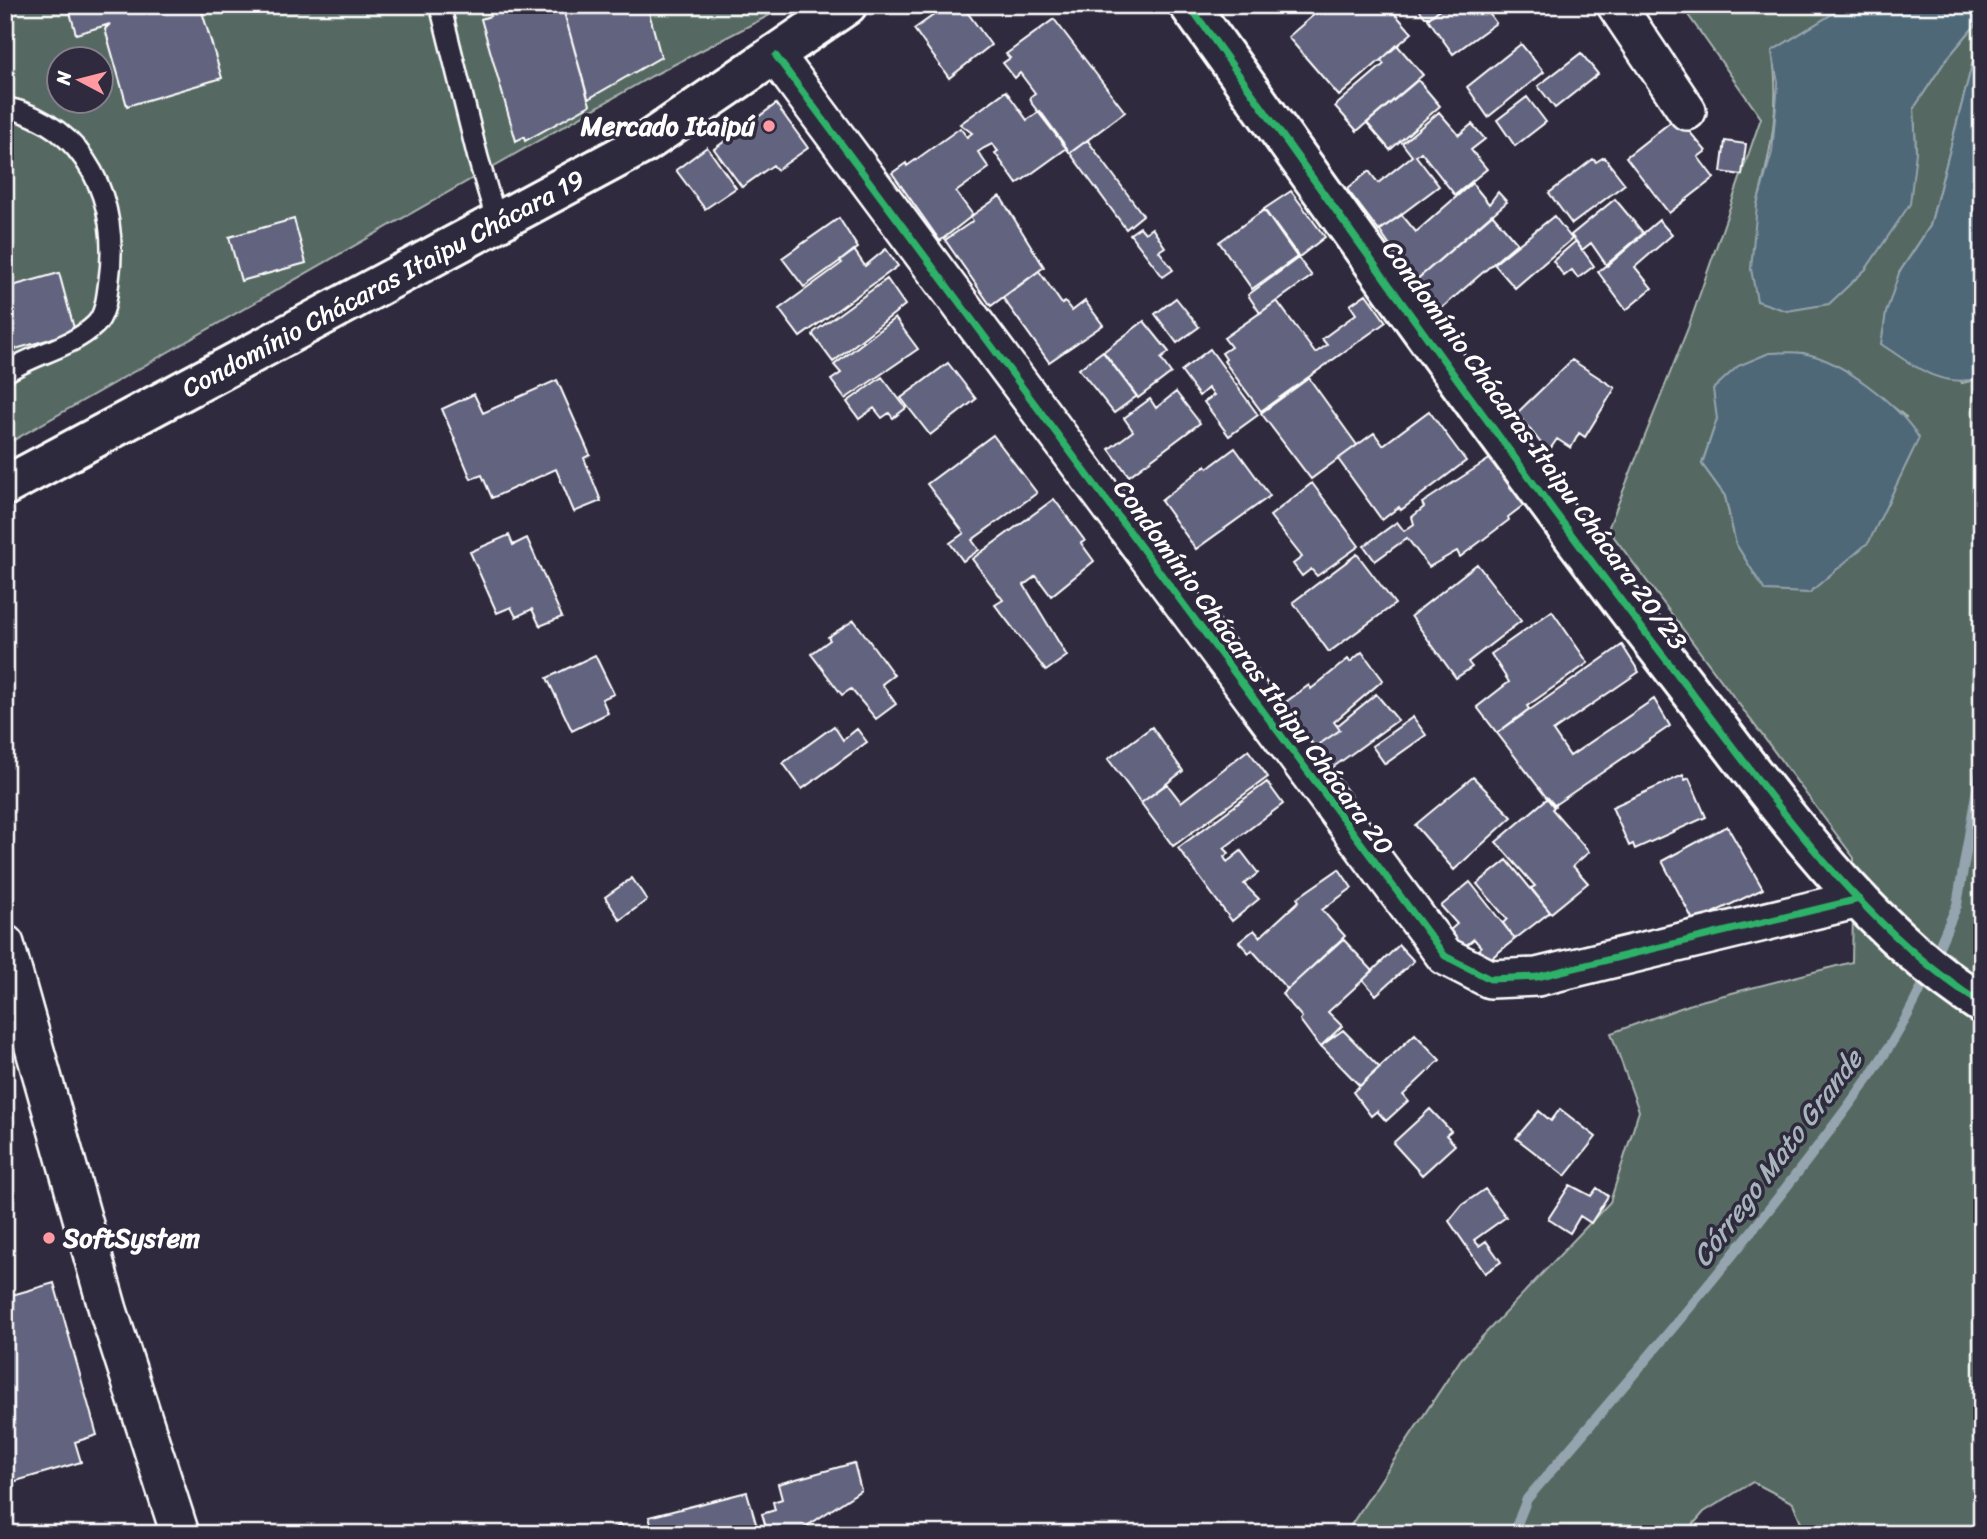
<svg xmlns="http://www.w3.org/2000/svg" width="1987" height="1539" viewBox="0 0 1987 1539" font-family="Sriracha,sans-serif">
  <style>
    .green { fill: #556962; stroke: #aab4b0; stroke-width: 2; fill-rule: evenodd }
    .water { fill: #4f6878; stroke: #95a4ae; stroke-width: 2 }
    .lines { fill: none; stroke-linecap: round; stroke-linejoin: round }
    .stream { stroke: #95a4ae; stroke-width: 10 }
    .building { fill: #62647e; stroke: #fff; stroke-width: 2 }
    .lane-casing { stroke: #fff; stroke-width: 24 }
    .street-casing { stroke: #fff; stroke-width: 42 }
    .secondary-casing { stroke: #fff; stroke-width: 44 }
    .lane { stroke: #2f2a3d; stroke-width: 19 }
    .street { stroke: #2f2a3d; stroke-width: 37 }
    .secondary { stroke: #2f2a3d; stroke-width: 38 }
    .cycleway-casing { stroke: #2f2a3d; stroke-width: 11 }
    .cycleway { stroke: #2db169; stroke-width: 7 }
    .poi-dot { fill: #ff9aa2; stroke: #2f2a3d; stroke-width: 2.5 }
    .labels { text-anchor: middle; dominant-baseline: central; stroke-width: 7; stroke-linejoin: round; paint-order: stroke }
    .poi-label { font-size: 26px; font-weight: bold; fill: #fff; stroke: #2f2a3d; text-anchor: end }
    .street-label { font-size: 26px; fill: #fff; stroke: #2f2a3d }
    .water-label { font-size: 28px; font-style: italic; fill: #a7b4bc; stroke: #2f2a3d }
  </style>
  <rect width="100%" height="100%" fill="#2f2a3d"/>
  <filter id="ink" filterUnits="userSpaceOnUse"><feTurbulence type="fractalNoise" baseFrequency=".0143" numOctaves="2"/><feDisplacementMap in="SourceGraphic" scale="14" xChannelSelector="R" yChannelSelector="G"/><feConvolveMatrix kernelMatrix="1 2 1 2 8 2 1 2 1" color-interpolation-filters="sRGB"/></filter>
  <g filter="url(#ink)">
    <path class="green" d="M5,5H789L652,76L5,445ZM60,60H102V102H60Z
      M1681,5H1847L1772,51C1781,104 1771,153 1757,205L1916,152L1914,108L1945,61L1982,17V51L1974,57L1930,226L1899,273L1962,383L1982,378V1021L1975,1037L1982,1042V1534H1806L1793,1503L1753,1482L1704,1512L1685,1534H1345L1461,1359L1610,1202L1639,1111L1611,1033L1697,1002L1852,962L1854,858L1608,529L1688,328L1761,118ZM1803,353L1847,371L1906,417L1736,544L1725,496L1702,464L1717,419Z"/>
    <path class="water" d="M1847,5H1982V17L1945,61L1914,108L1916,152L1910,204L1866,269L1829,304L1787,311L1757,301L1751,269L1757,205L1772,152L1778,83L1772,51Z
      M1982,51V378C1940,389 1914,366 1881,344L1886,313L1899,273L1930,226L1974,57Z
      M1769,353C1780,353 1792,351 1802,353C1841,359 1900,406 1919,438L1869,542L1809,593L1765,591L1736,544L1725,496L1702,464L1717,419L1713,389L1738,366Z"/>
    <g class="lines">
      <path class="stream" d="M1934,958L1957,905L1982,759
        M1513,1534L1527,1499C1617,1394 1707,1290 1791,1181C1842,1115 1896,1049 1928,973"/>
    </g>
    <path class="building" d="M68,5H160L161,9L200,5L222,78L127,106L105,29L110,24L76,34Z
      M487,5H562L590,105L525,141L524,137L516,141L481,19L490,16Z
      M562,5H647L661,57L588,99Z
      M948,5H962L991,45L949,78L914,29Z
      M1310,5H1387L1412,33L1339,96L1288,37L1317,12Z
      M1416,5H1445L1430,17H1425Z
      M1445,5H1483L1496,23L1453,54L1428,19Z
      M1054,19L1125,112L1070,153L1032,104L1030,97L1035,93L1020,73L1015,78L1003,63L1010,58L1006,54Z
      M1521,44L1544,72L1488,117L1467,87Z
      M1397,45L1423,75L1357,131L1335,106L1384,64L1381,60Z
      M1581,53L1598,74L1555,108L1538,86Z
      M1418,80L1440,106L1390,150L1367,123Z
      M1006,91L1027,120L1040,111L1067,148L1017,184L995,153L998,151L992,144L984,148L978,152L989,168L956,192L973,215L940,241L892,173L906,163L907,166L960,128L967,137L972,133L960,124Z
      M1527,97L1546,122L1515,146L1497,120Z
      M776,104L808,148L777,170L773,165L742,187L714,149Z
      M1439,112L1459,135L1472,124L1485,139L1471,150L1487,169L1455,195L1421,152L1416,156L1439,186L1379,231L1347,189L1369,171L1378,183L1412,156L1402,143Z
      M1677,117L1706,151L1698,157L1714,178L1669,213L1626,157Z
      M1090,138L1088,141L1143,215L1126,229L1070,153Z
      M1725,141L1746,144L1742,175L1721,172Z
      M707,147L736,188L705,209L676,170Z
      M1604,157L1625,184L1572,224L1549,193L1593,159L1596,162Z
      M1472,183L1489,204L1498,192L1507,202L1414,282L1379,230L1402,215L1416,232Z
      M1291,191L1325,237L1299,257L1264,209Z
      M1000,196L1044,267L991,306L945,240L973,221L970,217Z
      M1615,199L1644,234L1607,266L1591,243L1582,250L1571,235Z
      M1264,210L1297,257L1252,289L1219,242Z
      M1492,214L1517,243L1436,313L1414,282Z
      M1554,216L1572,239L1515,288L1494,264Z
      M839,218L858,248L804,287L782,258Z
      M294,219L306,263L241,281L229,237Z
      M1659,220L1672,235L1635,267L1652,288L1626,310L1598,272Z
      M1140,227L1145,233L1152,228L1165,247L1159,251L1173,270L1163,277L1130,234Z
      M1576,241L1594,266L1578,278L1572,270L1564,276L1553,261Z
      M886,249L898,266L800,337L779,309L842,263L840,261L854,250L865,266Z
      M1298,258L1312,276L1260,313L1248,295Z
      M1039,271L1062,304L1065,302L1072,311L1085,301L1103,325L1049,362L1003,298Z
      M59,273L75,332L5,352V288Z
      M887,279L905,305L833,362L813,335L814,332Z
      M1366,294L1386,322L1261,411L1224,361L1226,359L1222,353L1231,347L1224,338L1277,301L1315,353L1327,345L1322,339L1356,314L1350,305Z
      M1176,298L1199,327L1177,343L1155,314Z
      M895,318L918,349L845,399L831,380L841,373L834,365Z
      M1144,321L1169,352L1161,359L1171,373L1138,398L1103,352Z
      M1210,349L1258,415L1229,436L1204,402L1214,395L1208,388L1199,396L1181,371Z
      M1103,351L1137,396L1114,413L1079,369Z
      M1572,360L1615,388L1585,437L1579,433L1571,448L1557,439L1548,452L1517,413Z
      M948,363L976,399L930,435L901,398Z
      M882,377L906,408L893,418L889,413L882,418L874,408L859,419L847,402Z
      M1309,378L1357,445L1311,479L1261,413Z
      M557,380L590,455L584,458L601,501L574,512L556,469L492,498L482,475L471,479L442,409L474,394L483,413Z
      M1176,392L1200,423L1129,476L1109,449L1133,431L1124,418L1150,399L1156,408Z
      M1429,411L1466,461L1401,510L1399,507L1382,520L1338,459L1374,433L1383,445Z
      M993,435L1037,493L972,540L979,550L963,561L950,543L964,533L927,484Z
      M1235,448L1270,496L1196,549L1161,501L1206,465L1208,468Z
      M1491,458L1525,504L1508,517L1509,520L1460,557L1457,551L1429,567L1407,538L1375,561L1364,546L1397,522L1404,531L1414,524L1412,517L1424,507L1422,503Z
      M1312,483L1359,546L1317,576L1311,569L1302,576L1293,564L1302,557L1270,516Z
      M1054,499L1085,541L1081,543L1094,561L1051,596L1036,576L1024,585L1067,656L1046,671L995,605L1003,600L972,559Z
      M509,535L513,545L527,538L562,617L540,626L532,609L516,617L511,607L497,613L470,552Z
      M1357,554L1395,604L1329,652L1293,602Z
      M1477,564L1521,621L1468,662L1472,667L1456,678L1411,616Z
      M1552,611L1588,663L1527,706L1529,709L1497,733L1477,707L1509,682L1491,654Z
      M854,620L894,675L882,684L896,704L876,719L851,689L842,695L811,654L830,640L828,637Z
      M1622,645L1639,672L1553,731L1570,756L1654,699L1670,726L1553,806L1497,733Z
      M1362,652L1383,680L1334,722L1340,730L1315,747L1283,704L1309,685L1311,689L1348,659L1350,662Z
      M595,655L614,694L602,699L608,713L572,731L547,678Z
      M1376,694L1398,720L1332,768L1315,747L1340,730L1337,726Z
      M1413,717L1426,735L1385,764L1372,746Z
      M834,726L843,740L857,729L867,742L802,789L783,763Z
      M1152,727L1183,771L1141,803L1108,759Z
      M1248,750L1268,777L1173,846L1141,803L1167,784L1181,802Z
      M1683,775L1685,780L1689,778L1706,817L1635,849L1633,844L1629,846L1612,807Z
      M1473,777L1512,817L1454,870L1415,825Z
      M1267,782L1283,804L1224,848L1229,853L1224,857L1227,862L1241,851L1258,873L1244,884L1259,899L1232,921L1178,848Z
      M1548,798L1555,806L1552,809L1589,852L1573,866L1588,883L1551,913L1531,888L1535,886L1496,842Z
      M1727,826L1763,889L1694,922L1662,861Z
      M1507,860L1550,912L1515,939L1503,923L1507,919L1477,884Z
      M1339,869L1352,888L1322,910L1345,936L1289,988H1286L1252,950L1249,953L1239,942L1254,930L1260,937L1299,901L1297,898Z
      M632,878L647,900L620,920L605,897Z
      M1470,882L1515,939L1480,967L1472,957L1481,947L1474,939L1463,948L1449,931L1457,924L1441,906Z
      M1343,939L1373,971L1328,1012L1342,1026L1320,1047L1300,1020L1302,1017L1282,994Z
      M1399,945L1414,961L1376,995L1363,980Z
      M1343,1030L1380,1068L1360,1086L1321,1046Z
      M1415,1034L1440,1060L1403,1095L1408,1101L1386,1121L1377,1111L1371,1116L1353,1092Z
      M1430,1109L1451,1131L1446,1135L1455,1145L1422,1175L1393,1143Z
      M1560,1109L1596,1137L1565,1176L1516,1138L1539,1111L1551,1121Z
      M1570,1185L1591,1196L1597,1188L1608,1196L1591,1223L1580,1216L1570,1233L1548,1219Z
      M1485,1189L1506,1217L1474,1240L1479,1246L1486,1241L1501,1262L1485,1273L1449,1221L1462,1205Z
      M54,1283L97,1435L75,1442L81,1462L6,1484L5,1297Z
      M854,1463L861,1490L795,1534H768L762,1514L775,1510L773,1502L782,1499L778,1484Z
      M747,1492L757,1527L739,1534H654L649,1517Z
      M620,1525L625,1534H606Z"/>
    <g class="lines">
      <g class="lane-casing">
        <path id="lane" d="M440,5L478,158L497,222
          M5,107C88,126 120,203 109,280C107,294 106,315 95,325C71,348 32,354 5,373"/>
      </g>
      <g class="street-casing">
        <path id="street" d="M1616,5L1687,111
          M776,56L1445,956L1490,979L1537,977L1859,899
          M5,944L108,1310L180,1534"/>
      </g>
      <g class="secondary-casing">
        <g id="secondary">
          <path d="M1189,5C1350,230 1509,456 1678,675C1768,791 1857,924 1982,1004"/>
          <path id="s1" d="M5,486L645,143L847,5"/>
        </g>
      </g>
      <use href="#lane" class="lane"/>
      <use href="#street" class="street"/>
      <use href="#secondary" class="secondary"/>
      <g class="cycleway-casing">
        <path id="cycleway" d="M1189,5C1350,230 1509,456 1678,675C1768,791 1857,924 1982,1004
          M776,56L1445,956L1490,979L1537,977L1859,899"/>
      </g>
      <use href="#cycleway" class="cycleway"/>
    </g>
  </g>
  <g class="poi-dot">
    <circle cx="769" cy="126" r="7"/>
    <circle cx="49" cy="1238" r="7"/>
  </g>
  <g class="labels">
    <g class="poi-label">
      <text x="755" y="126">Mercado Itaipú</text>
      <text x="63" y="1238" text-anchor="start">SoftSystem</text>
    </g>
    <g class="street-label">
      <text stroke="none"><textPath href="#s1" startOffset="429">Condomínio Chácaras Itaipu Chácara 19</textPath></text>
      <text transform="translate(1535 445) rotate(54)">Condomínio Chácaras Itaipu Chácara 20/23</text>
      <text transform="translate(1254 667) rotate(54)">Condomínio Chácaras Itaipu Chácara 20</text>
    </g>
    <g class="water-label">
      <text transform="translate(1777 1158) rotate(-53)">Córrego Mato Grande</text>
    </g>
  </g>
  <rect width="1987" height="1539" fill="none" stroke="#2f2a3d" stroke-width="28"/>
  <rect x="14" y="14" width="1959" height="1511" fill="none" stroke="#fff" stroke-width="2.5" filter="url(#ink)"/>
  <g transform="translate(80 80) rotate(277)"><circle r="33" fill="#2f2a3d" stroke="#827f8b" stroke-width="2"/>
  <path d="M0-5L12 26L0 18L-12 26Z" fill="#ff9aa2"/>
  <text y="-10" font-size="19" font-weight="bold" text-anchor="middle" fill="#ffffff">N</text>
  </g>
</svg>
